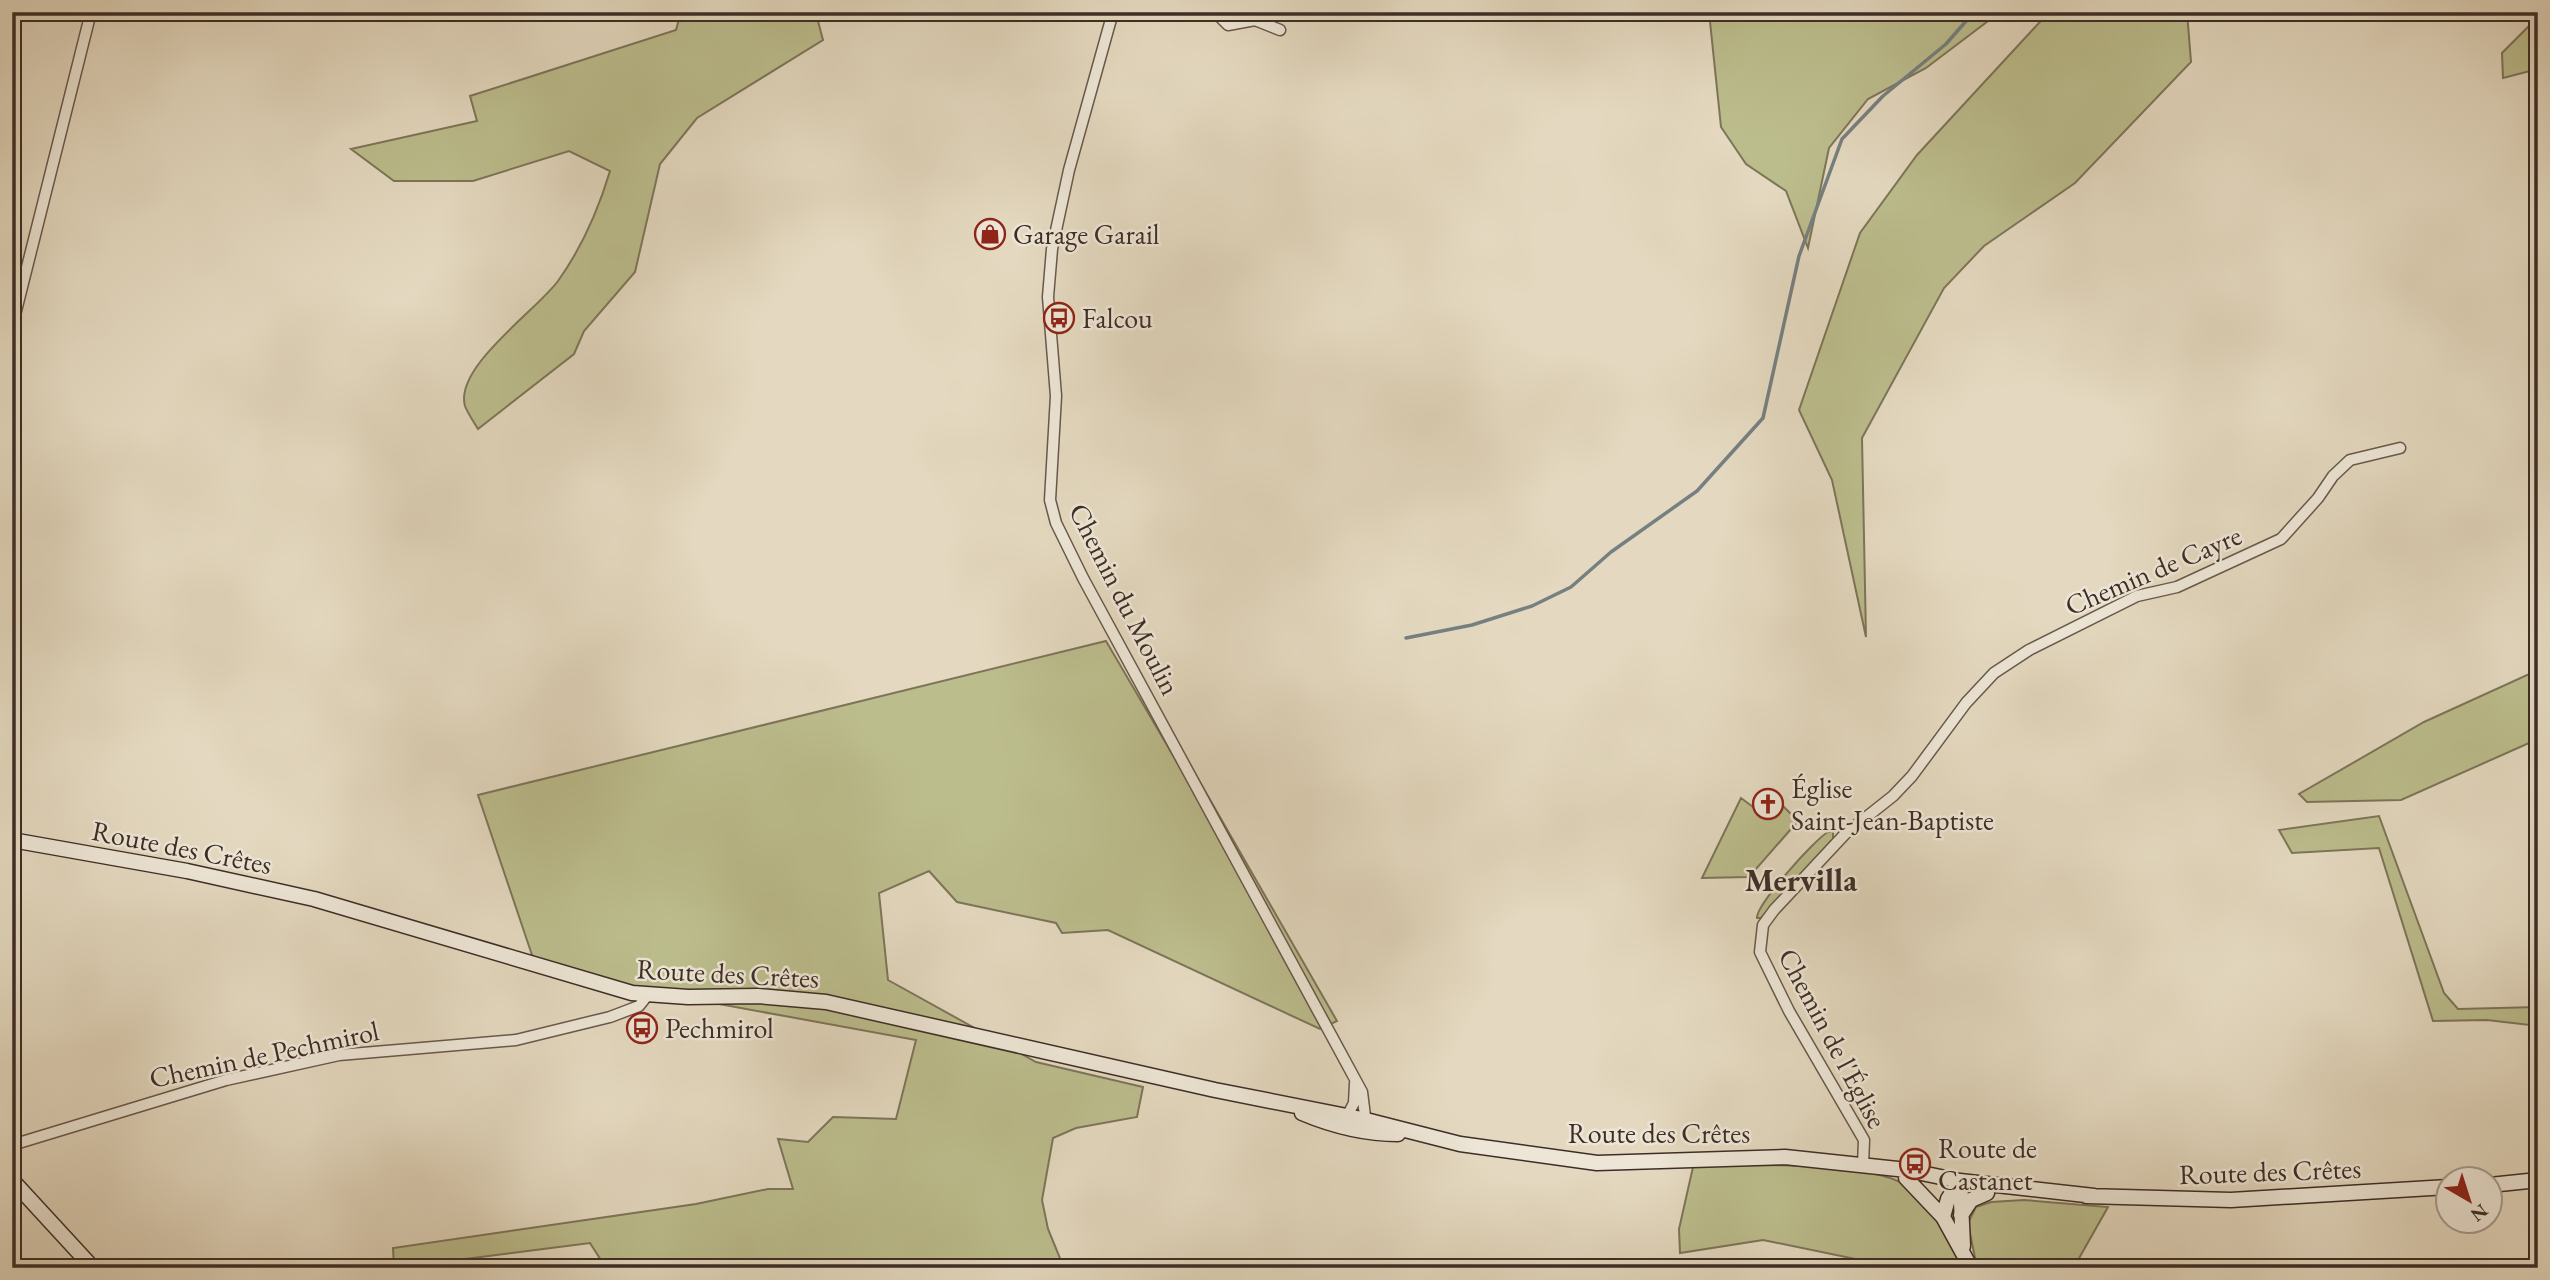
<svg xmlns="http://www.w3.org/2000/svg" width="2550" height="1280" viewBox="0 0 2550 1280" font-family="'EB Garamond',serif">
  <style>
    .green { fill: #bcbd8d; stroke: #7d755a; stroke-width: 2 }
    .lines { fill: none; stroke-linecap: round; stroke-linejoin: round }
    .stream { stroke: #768081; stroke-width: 3.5 }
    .street-casing { stroke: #68584c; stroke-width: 13 }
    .secondary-casing { stroke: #3e2d26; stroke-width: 17 }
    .street { stroke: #ede6d6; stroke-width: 10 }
    .secondary { stroke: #ede6d6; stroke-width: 14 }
    .labels { text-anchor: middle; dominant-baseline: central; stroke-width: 5; stroke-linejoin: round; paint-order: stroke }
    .poi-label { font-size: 28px; fill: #3e2d26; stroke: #ede6d6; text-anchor: start }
    .street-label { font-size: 28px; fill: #3e2d26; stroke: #ede6d6 }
    .quarter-label { font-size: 32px; font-weight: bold; fill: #3e2d26; stroke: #ede6d6 }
  </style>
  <rect width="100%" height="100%" fill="#e4d9c0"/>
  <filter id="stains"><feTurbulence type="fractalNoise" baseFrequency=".00286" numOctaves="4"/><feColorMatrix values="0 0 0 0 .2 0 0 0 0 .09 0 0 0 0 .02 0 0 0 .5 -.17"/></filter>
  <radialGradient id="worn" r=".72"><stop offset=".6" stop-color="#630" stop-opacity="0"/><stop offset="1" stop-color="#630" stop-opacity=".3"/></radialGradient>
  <path class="green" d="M681,12H828L818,21L823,40L697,118L660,164L635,272L584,331L574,354L478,429C474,422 468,414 465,406C454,367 537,310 558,281C583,246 598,211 610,171L569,151L473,181H394L351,149L477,121L470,96L676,30Z
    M1709,12H2000L1926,68L1868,99L1829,148L1808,248L1786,191L1746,164L1721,127Z
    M2049,12H2187L2191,62L2075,183L1984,246L1944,288L1862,438L1866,637L1832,480L1799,410L1860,233L1917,155Z
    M2538,17V69L2503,78L2502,53Z
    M1106,641L1181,769L1194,772L1337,1021L1320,1029L1108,930L1062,933L1056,923L957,902L929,871L879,893L888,980L1036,1062L1143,1087L1137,1117L1076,1128L1053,1138L1042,1200L1048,1229L1064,1268H606L590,1243L394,1268L393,1248L696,1204L768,1189H793L778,1139L808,1142L833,1117L896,1119L916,1040L615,985L533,958L478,795Z
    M2538,670V739L2401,800L2307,802L2299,794L2424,722Z
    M1741,798L1765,816L1770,811L1774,815L1783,806L1798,821L1749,877L1702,878Z
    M2379,816L2444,993L2458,1009L2538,1007V1026L2487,1020L2433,1021L2379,848L2292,853L2279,830Z
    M1828,832H1833V839L1761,918H1757C1756,905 1814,840 1828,832Z
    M1736,1165C1779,1165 1866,1164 1902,1183C1929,1197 1952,1243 1969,1268H1899L1763,1240L1680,1253L1679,1229L1693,1167Z
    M2024,1200L2108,1207L2078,1260L2036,1262L2037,1268H1977L1968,1223L1976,1207L1991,1202Z"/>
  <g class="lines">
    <path class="stream" d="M1406,638L1472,625L1532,606L1571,587L1611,552L1697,491L1763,418L1799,256L1842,139L1883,96L1946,44L1974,12"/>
    <g class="street-casing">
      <path id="street" d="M1113,12L1069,170L1052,249L1048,297L1056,396L1050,500L1056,523L1083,578L1362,1092L1365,1116L1358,1124
        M1215,12L1228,25L1255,20L1280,30
        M12,327L91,12
        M1350,1121L1347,1116L1354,1103L1355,1083
        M12,1145L226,1080L339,1055L516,1040L610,1017L639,1006L647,996
        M1863,1165L1864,1140L1789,1011L1760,952L1763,925L1774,910L1845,834L1893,796L1912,776L1966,703L1994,673L2029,650L2137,596L2177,587L2281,539L2318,498L2333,476L2350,460L2400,448"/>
    </g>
    <g class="secondary-casing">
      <path id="secondary" d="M12,840L187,871L314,899L632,993L688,997L758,996L826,1002L1215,1090L1362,1119L1460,1144L1597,1163L1785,1157L1907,1170L1960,1181L2094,1196
        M1302,1113C1333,1126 1365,1134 1398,1134
        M1906,1178L1943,1217L1971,1268
        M12,1180L93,1268
        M1960,1181L1963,1246
        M2490,1185L2538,1180
        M2086,1196L2231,1200L2448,1187
        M1961,1215L1971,1200L1987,1193
        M1943,1217L1948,1199L1960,1181"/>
    </g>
    <use href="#street" class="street"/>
    <use href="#secondary" class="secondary"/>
  </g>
  <defs>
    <g id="shop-ring" transform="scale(1.575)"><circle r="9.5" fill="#ede6d6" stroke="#8f2418" stroke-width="1.5"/><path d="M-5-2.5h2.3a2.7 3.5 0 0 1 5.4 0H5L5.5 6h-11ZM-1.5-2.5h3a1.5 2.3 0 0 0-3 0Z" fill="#8f2418"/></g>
    <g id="bus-ring" transform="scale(1.575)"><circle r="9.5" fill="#ede6d6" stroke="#8f2418" stroke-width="1.5"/><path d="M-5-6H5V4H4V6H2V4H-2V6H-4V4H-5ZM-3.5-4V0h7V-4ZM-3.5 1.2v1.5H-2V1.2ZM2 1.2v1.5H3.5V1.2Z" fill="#8f2418"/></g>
    <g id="church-ring" transform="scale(1.575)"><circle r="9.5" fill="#ede6d6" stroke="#8f2418" stroke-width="1.5"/><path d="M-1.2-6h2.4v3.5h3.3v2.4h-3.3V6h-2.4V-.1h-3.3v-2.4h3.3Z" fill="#8f2418"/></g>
  </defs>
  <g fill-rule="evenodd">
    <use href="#shop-ring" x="990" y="234"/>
    <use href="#bus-ring" x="1059" y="318"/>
    <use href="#church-ring" x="1768" y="804"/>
    <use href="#bus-ring" x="642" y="1028"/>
    <use href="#bus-ring" x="1915" y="1164"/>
  </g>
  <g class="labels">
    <g class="poi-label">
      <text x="1013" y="234">Garage Garail</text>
      <text x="1082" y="318">Falcou</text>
      <text x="1791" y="788">Église<tspan x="1791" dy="32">Saint-Jean-Baptiste</tspan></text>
      <text x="665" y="1028">Pechmirol</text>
      <text x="1938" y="1148">Route de<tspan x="1938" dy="32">Castanet</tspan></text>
    </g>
    <g class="street-label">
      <text transform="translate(2153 570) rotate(-23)">Chemin de Cayre</text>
      <text transform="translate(1125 599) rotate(63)">Chemin du Moulin</text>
      <text transform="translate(182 847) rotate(11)">Route des Crêtes</text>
      <text transform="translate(728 973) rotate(3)">Route des Crêtes</text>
      <text transform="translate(1833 1038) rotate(62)">Chemin de l'Église</text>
      <text transform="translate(264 1054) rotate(-12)">Chemin de Pechmirol</text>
      <text x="1659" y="1133">Route des Crêtes</text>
      <text transform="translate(2270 1171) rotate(-2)">Route des Crêtes</text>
    </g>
    <g class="quarter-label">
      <text x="1801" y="880">Mervilla</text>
    </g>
  </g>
  <rect width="2550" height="1280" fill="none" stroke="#e4d9c0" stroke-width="42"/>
  <rect x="14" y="14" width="2522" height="1252" fill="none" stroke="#3e2d26" stroke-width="3.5"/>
  <rect x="21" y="21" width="2508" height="1238" fill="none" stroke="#3e2d26" stroke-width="2"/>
  <g transform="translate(2469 1200) rotate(141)"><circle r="33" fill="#ede6d6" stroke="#a79c90" stroke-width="2"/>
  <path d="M0-5L12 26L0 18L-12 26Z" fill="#8f2418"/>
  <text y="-10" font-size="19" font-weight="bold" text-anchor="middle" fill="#3e2d26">N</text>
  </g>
  <rect width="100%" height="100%" filter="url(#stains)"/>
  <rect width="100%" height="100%" fill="url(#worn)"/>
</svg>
